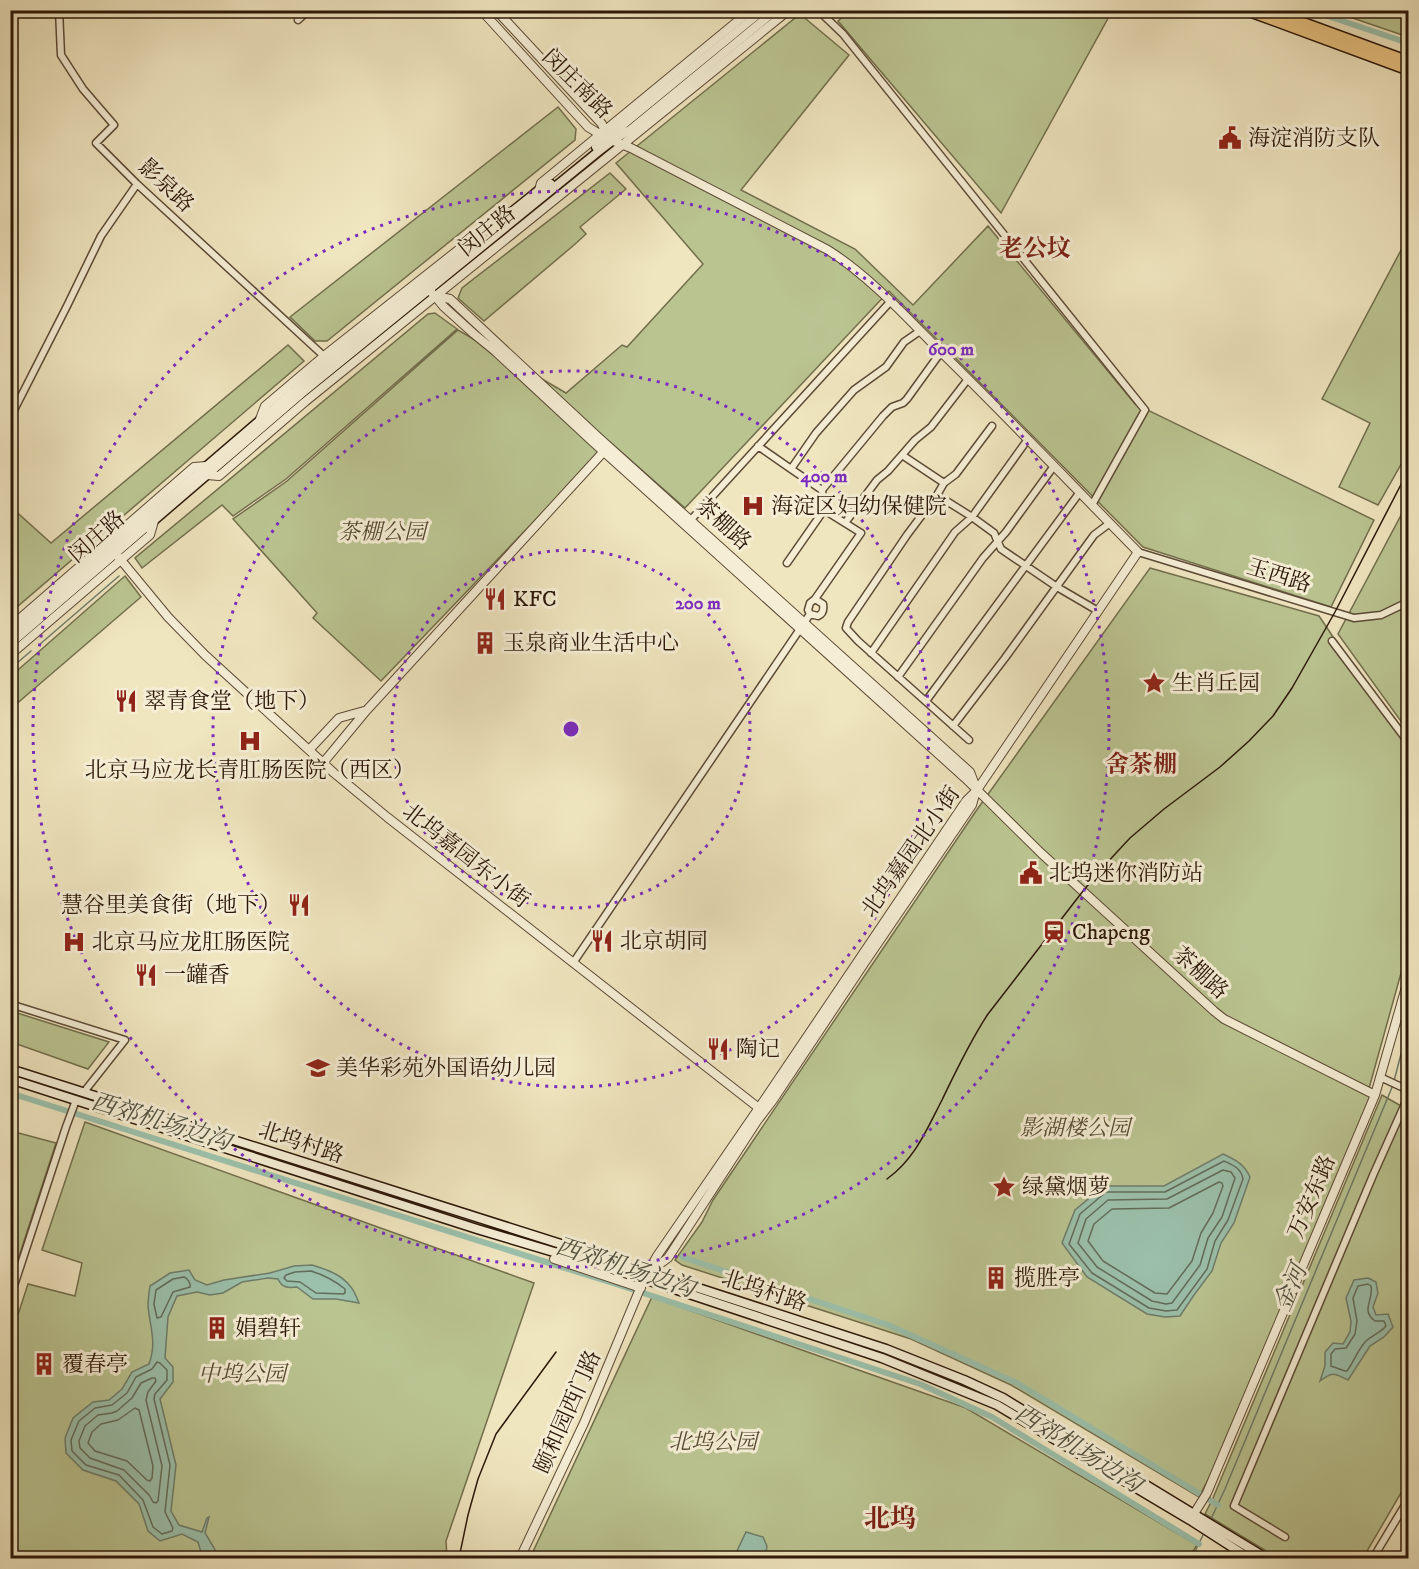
<svg xmlns="http://www.w3.org/2000/svg" width="1419" height="1569" viewBox="0 0 1419 1569" font-family="'IM FELL DW Pica','Noto Serif SC',serif">
  <style>
    .green { fill: #bac491; stroke: #726e4c; stroke-width: 1.5 }
    .water { fill: #9bc0ab; stroke: #6e7c6a; stroke-width: 1.5 }
    .lines { fill: none; stroke-linecap: round; stroke-linejoin: round }
    .shore { stroke: #636c5a; stroke-width: 1.5 }
    .stream { stroke: #6e7c6a; stroke-width: 1.5 }
    .canal { stroke: #9bc0ab; stroke-width: 6 }
    .river { stroke: #9bc0ab; stroke-width: 10 }
    .minor-casing { stroke: #5c4a36; stroke-width: 9 }
    .tertiary-casing { stroke: #5c4a36; stroke-width: 10 }
    .secondary-casing { stroke: #2b1708; stroke-width: 11 }
    .primary-casing { stroke: #2b1708; stroke-width: 12 }
    .minor { stroke: #f5eed5; stroke-width: 6 }
    .tertiary { stroke: #f5eed5; stroke-width: 8 }
    .secondary { stroke: #f5eed5; stroke-width: 8 }
    .primary { stroke: #e8c280; stroke-width: 9 }
    .tram { stroke: #2b1708; stroke-width: 1.5 }
    .ring { fill: none; stroke: #7b2cbf; stroke-width: 3; stroke-dasharray: 3 6 }
    .labels { text-anchor: middle; dominant-baseline: central; stroke-width: 6; stroke-linejoin: round; paint-order: stroke }
    .street-label { font-size: 22px; fill: #2b1708; stroke: #f5eed5 }
    .poi-label { font-size: 22px; fill: #2b1708; stroke: #f5eed5; text-anchor: start }
    .park-label { font-size: 22px; font-style: italic; fill: #564b31; stroke: #f5eed5 }
    .neighbourhood-label { font-size: 24px; font-weight: bold; fill: #7a1f14; stroke: #f5eed5 }
    .water-label { font-size: 24px; font-style: italic; fill: #525241; stroke: #f5eed5 }
    .quarter-label { font-size: 26px; font-weight: bold; fill: #7a1f14; stroke: #f5eed5 }
    .centre { fill: #7b2cbf; stroke: #f5eed5; stroke-width: 3 }
    .ring-label { font-size: 18px; text-anchor: middle; font-weight: bold; fill: #7b2cbf; stroke: #f5eed5; stroke-width: 6; stroke-linejoin: round; paint-order: stroke }
  </style>
  <rect width="100%" height="100%" fill="#efe5bf"/>
  <filter id="stains"><feTurbulence type="fractalNoise" baseFrequency=".00333" numOctaves="4"/><feColorMatrix values="0 0 0 0 .2 0 0 0 0 .09 0 0 0 0 .02 0 0 0 .5 -.17"/></filter>
  <radialGradient id="worn" r=".72"><stop offset=".6" stop-color="#630" stop-opacity="0"/><stop offset="1" stop-color="#630" stop-opacity=".3"/></radialGradient>
  <path class="green" d="M850,11L1112,10V11L1001,213L838,21Z
    M1332,11H1408V37Z
    M800,14L849,55L741,190L855,249L913,305L988,226L1135,404L1374,520L1331,607L1143,547L889,291L685,508L610,442L381,681L313,618L317,613L233,519L287,481L458,330L566,393L622,345L627,347L703,264L616,163Z
    M558,107L576,129L575,140L327,341H315L290,317Z
    M610,173L626,189L580,227L586,234L574,245L484,321L458,298L462,288Z
    M1408,237V452L1378,505L1339,487L1370,423L1322,399Z
    M435,313L457,329L286,479L233,516L222,505L142,568L135,558L428,314Z
    M288,345L304,361L11,612V507L51,543Z
    M1408,502V731L1338,634Z
    M1150,568L1319,616L1408,748V948L1368,1092L1371,1097L1211,1474L1199,1497L1011,1385L911,1339L682,1265L675,1260L702,1222L713,1200L976,811Z
    M125,576L141,597L14,706L11,703V676Z
    M11,1011L109,1042L88,1069L11,1042Z
    M1382,1095L1408,1110V1481L1363,1558H1278L1205,1514L1213,1498Z
    M85,1122L534,1283L446,1541L447,1558H11V1336L28,1284L75,1296L82,1263L42,1250Z
    M11,1131L56,1143L11,1281L10,1131Z
    M652,1297L966,1408L1197,1545L1189,1558H530Z"/>
  <path class="water" d="M1223,1154C1236,1160 1244,1164 1250,1177L1234,1223L1221,1243L1212,1271L1194,1295L1180,1316L1165,1317L1147,1314L1087,1277L1062,1243L1075,1210L1104,1186H1164Z
    M312,1265C325,1269 341,1274 350,1286C354,1290 357,1298 359,1303L336,1299H313L297,1287C288,1288 282,1288 278,1279L268,1278L242,1282L223,1293L210,1295L197,1292L177,1296L168,1317L165,1358L173,1367V1382L160,1399L176,1465L171,1511L179,1525L202,1532L207,1518L209,1517L205,1533L220,1558H209L201,1552L198,1542L182,1534L160,1541L148,1531L139,1504L116,1481L83,1470L66,1453L65,1438L73,1418L93,1402L109,1400L122,1389L132,1372L149,1364C157,1342 150,1328 148,1306C148,1299 149,1293 150,1286L170,1273L189,1270L195,1280L207,1285L224,1280L270,1273L294,1266Z
    M1368,1278L1376,1282L1378,1293L1373,1307L1376,1315L1388,1314L1393,1327L1384,1337L1370,1346L1348,1380C1334,1373 1333,1371 1320,1381L1325,1366V1352L1333,1343L1343,1344L1350,1332L1351,1321L1346,1298L1354,1280Z
    M746,1532L763,1537L767,1546L765,1558H730L736,1553Z"/>
  <g class="lines">
    <path class="shore" d="M1224,1161C1233,1165 1241,1168 1243,1179L1228,1220L1215,1241L1207,1269L1177,1310L1166,1311L1149,1308L1092,1273L1069,1244L1080,1214L1106,1192H1165Z
      M1223,1170L1231,1172L1235,1178L1222,1217L1208,1238L1200,1265L1172,1303L1166,1304L1152,1301L1097,1267L1078,1243L1086,1219L1108,1200L1167,1199Z
      M1219,1182L1222,1183L1223,1186L1213,1213L1201,1233L1192,1261L1167,1294L1155,1293L1103,1261L1088,1241L1094,1224L1112,1209L1169,1208Z
      M311,1271C324,1275 334,1280 345,1289V1293L343,1294L316,1293L300,1282L287,1281L284,1278L286,1275L295,1272Z
      M184,1277C187,1278 191,1283 190,1287L173,1292L161,1317L157,1318L154,1304L156,1290L173,1279Z
      M1368,1284L1371,1286C1374,1300 1360,1310 1375,1321H1384L1386,1326C1380,1333 1373,1335 1366,1341C1358,1349 1354,1362 1347,1371H1345L1331,1366V1354L1335,1349L1346,1348L1355,1334L1357,1321L1353,1298L1358,1286Z
      M157,1362L160,1363L167,1370V1380L155,1394L154,1399L170,1465L165,1512L173,1528L172,1531L162,1534L153,1527L143,1500L119,1475L86,1465L72,1451L71,1440L79,1421L95,1408L112,1405L127,1393L136,1377L152,1369Z
      M152,1378H155L156,1381L148,1392L146,1400L162,1466L158,1501L156,1503L153,1502L149,1495L124,1470L90,1458L80,1448L79,1441L85,1426L98,1415L112,1413L117,1411L132,1398L141,1383Z
      M135,1408L139,1410L153,1466L152,1478L150,1481L147,1480L127,1461L95,1451L88,1443L92,1432L101,1424L118,1420Z"/>
    <path class="stream" d="M39,645L119,576
      M10,669L31,651
      M1394,1081L1408,1027
      M1210,1521L1225,1489L1393,1085
      M1192,1558L1204,1533"/>
    <path class="canal" d="M1310,10L1408,43
      M10,1093L619,1285L920,1384L992,1417L1199,1544
      M682,1257L888,1325L1017,1383L1218,1505"/>
    <path class="river" d="M1194,1556L1195,1558"/>
    <g class="minor-casing">
      <path id="minor" d="M59,10L61,55L83,89L114,125L96,143L137,184L326,358
        M818,10L843,34L1145,410L1092,505
        M298,20L309,10
        M10,418L67,306L101,236L137,184
        M758,446L791,469L816,433L854,390L886,367L904,342L920,331
        M902,455L944,483
        M791,469L822,490
        M937,495L972,517L1028,439
        M824,510L845,523L877,480L888,471L915,440L931,427L968,379
        M688,523L890,302
        M1138,552L1354,618L1381,615L1408,602
        M787,563L824,510L822,490L883,416L892,407L903,403L907,399L941,352
        M810,614L818,616C823,614 824,610 823,604L815,599
        M1332,641L1408,742
        M871,653L955,532L972,517L994,533L1001,549L1057,587L1098,611
        M898,677L983,558L1006,532L1054,466
        M926,701L1080,492
        M953,726L1005,658L1094,535L1110,523
        M969,740L858,641L846,628L848,622L907,535L937,495L944,483L956,474L992,426
        M573,963L800,629L810,614L808,610L810,603L815,599L861,533L845,523
        M10,1004L125,1040L84,1092
        M1380,1077L1408,1090
        M10,1298L66,1127L76,1100
        M1285,1537L1234,1506L1374,1173L1408,1097
        M1373,1558L1408,1500"/>
    </g>
    <g class="tertiary-casing">
      <path id="tertiary" d="M481,10L588,127L606,138L631,148L828,250C872,278 909,320 946,357C1011,421 1074,487 1138,552L977,790L966,801L767,1096L657,1256L644,1279L584,1423L520,1558
        M496,10L602,124L605,133
        M539,190L541,183L751,10
        M425,286L435,296L443,306L474,334L495,351L593,442L966,779L1041,853L1214,1011L1224,1019L1375,1095
        M436,296L450,299L598,437L970,772L975,785
        M260,419L265,406L324,356L496,220L503,219
        M207,475L219,476L306,401L789,10
        M116,554L168,617L205,655L334,773L387,817L764,1112
        M10,627L194,467L206,466
        M10,655L150,535L154,521
        M309,750L339,718L364,711
        M323,763L366,711L607,448
        M554,1259L641,1288
        M650,1271L668,1258L757,1121L773,1100L865,962L972,805L976,791
        M1192,1517L1207,1493L1375,1095L1408,980"/>
    </g>
    <g class="secondary-casing">
      <path id="secondary" d="M596,147L763,10
        M495,230L500,226L503,219L539,190H544L551,184
        M10,635L329,361L466,253
        M10,644L301,394L599,151L613,140L630,130L776,10
        M10,1069L649,1272L886,1349L964,1380L1003,1398L1266,1558
        M10,1079L477,1229L644,1279L882,1358L997,1405L1190,1520L1249,1558"/>
    </g>
    <g class="primary-casing">
      <path id="primary" d="M1245,10L1408,70
        M1269,10L1408,61"/>
    </g>
    <use href="#minor" class="minor"/>
    <use href="#tertiary" class="tertiary"/>
    <use href="#secondary" class="secondary"/>
    <use href="#primary" class="primary"/>
    <path class="tram" d="M887,1179C915,1159 927,1129 942,1100C956,1071 970,1041 988,1014L1083,891L1104,866L1130,838L1164,809L1220,767L1249,741L1273,716L1292,688L1335,612L1408,471
      M459,1558L468,1515L478,1479L496,1434L556,1352"/>
  </g>
  <g class="ring">
    <circle cx="571" cy="729" r="179"/>
    <circle cx="571" cy="729" r="358"/>
    <circle cx="571" cy="729" r="538"/>
  </g>
  <defs>
    <g id="civic-bare" transform="scale(1.8)"><path d="M-.6-6.5H3V-4.5H.6V-3L4-1V1h2V6H-6V1h2V-1L-.6-3ZM-1.2 2.5V6h2.4V2.5Z" fill="#8f2418" stroke="#f5eed5" stroke-width="2.5" paint-order="stroke"/></g>
    <g id="hospital-bare" transform="scale(1.8)"><path d="M-5-5h3v3.5h4V-5h3V5h-3V1.5h-4V5h-3Z" fill="#8f2418" stroke="#f5eed5" stroke-width="2.5" paint-order="stroke"/></g>
    <g id="restaurant-bare" transform="scale(1.8)"><path d="M-5-6h1v4h1v-4h1v4h1v-4h1v5L-1.5 .5V6h-2V.5L-5-1ZM5-6V6H3V1.5H1.5Q1.5-4 5-6Z" fill="#8f2418" stroke="#f5eed5" stroke-width="2.5" paint-order="stroke"/></g>
    <g id="building-bare" transform="scale(1.8)"><path d="M-4-6H4V6H1V3H-1V6H-4ZM-2.5-4.3h1.7v1.8h-1.7ZM.8-4.3h1.7v1.8H.8ZM-2.5-1h1.7V.8h-1.7ZM.8-1h1.7V.8H.8Z" fill="#8f2418" stroke="#f5eed5" stroke-width="2.5" paint-order="stroke"/></g>
    <g id="sight-bare" transform="scale(1.8)"><path d="M0-6L1.8-2.2L6-1.7L2.9 1.2L3.7 5.4L0 3.3L-3.7 5.4L-2.9 1.2L-6-1.7L-1.8-2.2Z" fill="#8f2418" stroke="#f5eed5" stroke-width="2.5" paint-order="stroke"/></g>
    <g id="station-bare" transform="scale(1.8)"><path d="M-3-6H3Q5-6 5-4V2Q5 4 3 4L4.5 6H3L1.5 4h-3L-3 6H-4.5L-3 4Q-5 4-5 2V-4Q-5-6-3-6ZM-3.5-4v3h7v-3ZM-3.5 1v1.5H-2V1ZM2 1v1.5H3.5V1Z" fill="#8f2418" stroke="#f5eed5" stroke-width="2.5" paint-order="stroke"/></g>
    <g id="school-bare" transform="scale(1.8)"><path d="M0-5L7-2L0 1L-7-2ZM-4 1L0 2.5L4 1V4Q0 6-4 4Z" fill="#8f2418" stroke="#f5eed5" stroke-width="2.5" paint-order="stroke"/></g>
  </defs>
  <g fill-rule="evenodd">
    <use href="#civic-bare" x="1230" y="138"/>
    <use href="#hospital-bare" x="753" y="506"/>
    <use href="#restaurant-bare" x="495" y="599"/>
    <use href="#building-bare" x="485" y="643"/>
    <use href="#sight-bare" x="1154" y="683"/>
    <use href="#restaurant-bare" x="126" y="701"/>
    <use href="#hospital-bare" x="250" y="741"/>
    <use href="#civic-bare" x="1031" y="873"/>
    <use href="#restaurant-bare" x="299" y="905"/>
    <use href="#station-bare" x="1054" y="932"/>
    <use href="#restaurant-bare" x="602" y="941"/>
    <use href="#hospital-bare" x="74" y="942"/>
    <use href="#restaurant-bare" x="146" y="975"/>
    <use href="#restaurant-bare" x="718" y="1049"/>
    <use href="#school-bare" x="318" y="1068"/>
    <use href="#sight-bare" x="1004" y="1187"/>
    <use href="#building-bare" x="996" y="1278"/>
    <use href="#building-bare" x="217" y="1328"/>
    <use href="#building-bare" x="44" y="1364"/>
  </g>
  <g class="labels">
    <g class="street-label">
      <text transform="translate(577 84) rotate(45)">闵庄南路</text>
      <text transform="translate(166 186) rotate(43)">影泉路</text>
      <text transform="translate(487 231) rotate(-39)">闵庄路</text>
      <text transform="translate(723 524) rotate(42)">茶棚路</text>
      <text transform="translate(97 537) rotate(-41)">闵庄路</text>
      <text transform="translate(1279 576) rotate(17)">玉西路</text>
      <text transform="translate(911 852) rotate(-55)">北坞嘉园北小街</text>
      <text transform="translate(466 856) rotate(38)">北坞嘉园东小街</text>
      <text transform="translate(1200 973) rotate(42)">茶棚路</text>
      <text transform="translate(301 1143) rotate(18)">北坞村路</text>
      <text transform="translate(1312 1197) rotate(-67)">万安东路</text>
      <text transform="translate(764 1291) rotate(18)">北坞村路</text>
      <text transform="translate(568 1412) rotate(-66)">颐和园西门路</text>
    </g>
    <g class="poi-label">
      <text x="1248" y="138">海淀消防支队</text>
      <text x="771" y="506">海淀区妇幼保健院</text>
      <text x="513" y="599">KFC</text>
      <text x="503" y="643">玉泉商业生活中心</text>
      <text x="1172" y="683">生肖丘园</text>
      <text x="144" y="701">翠青食堂（地下）</text>
      <text x="250" y="770" text-anchor="middle">北京马应龙长青肛肠医院（西区）</text>
      <text x="1049" y="873">北坞迷你消防站</text>
      <text x="281" y="905" text-anchor="end">慧谷里美食街（地下）</text>
      <text x="1072" y="932">Chapeng</text>
      <text x="620" y="941">北京胡同</text>
      <text x="92" y="942">北京马应龙肛肠医院</text>
      <text x="164" y="975">一罐香</text>
      <text x="736" y="1049">陶记</text>
      <text x="336" y="1068">美华彩苑外国语幼儿园</text>
      <text x="1022" y="1187">绿黛烟萝</text>
      <text x="1014" y="1278">揽胜亭</text>
      <text x="235" y="1328">娟碧轩</text>
      <text x="62" y="1364">覆春亭</text>
    </g>
    <g class="park-label">
      <text x="382" y="532">茶棚公园</text>
      <text x="1075" y="1128">影湖楼公园</text>
      <text x="242" y="1374">中坞公园</text>
      <text x="713" y="1442">北坞公园</text>
    </g>
    <g class="neighbourhood-label">
      <text x="1035" y="249">老公坟</text>
      <text x="1141" y="765">舍茶棚</text>
    </g>
    <g class="water-label">
      <text transform="translate(161 1122) rotate(17)">西郊机场边沟</text>
      <text transform="translate(625 1268) rotate(18)">西郊机场边沟</text>
      <text transform="translate(1291 1288) rotate(-67)">金河</text>
      <text transform="translate(1078 1449) rotate(32)">西郊机场边沟</text>
    </g>
    <g class="quarter-label">
      <text x="890" y="1519">北坞</text>
    </g>
  </g>
  <circle cx="571" cy="729" r="9" class="centre"/>
  <g class="ring-label">
    <text x="951" y="355">600 m</text>
    <text x="824" y="482">400 m</text>
    <text x="698" y="609">200 m</text>
  </g>
  <rect width="1419" height="1569" fill="none" stroke="#efe5bf" stroke-width="36"/>
  <rect x="12" y="12" width="1395" height="1545" fill="none" stroke="#2b1708" stroke-width="3"/>
  <rect x="18" y="18" width="1383" height="1533" fill="none" stroke="#2b1708" stroke-width="1.5"/>
  <rect width="100%" height="100%" filter="url(#stains)"/>
  <rect width="100%" height="100%" fill="url(#worn)"/>
</svg>
